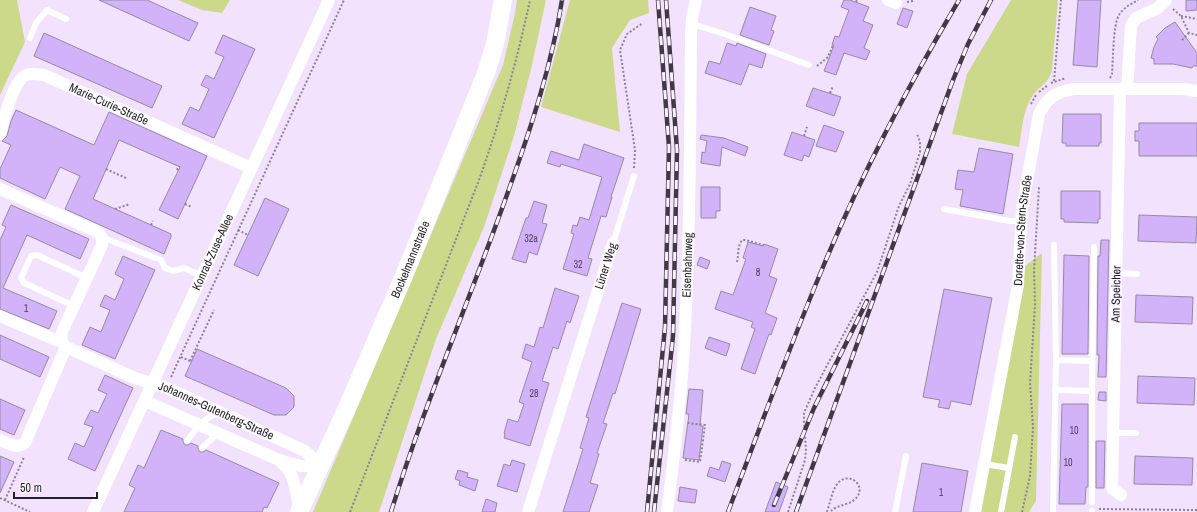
<svg xmlns="http://www.w3.org/2000/svg" width="1197" height="512" viewBox="0 0 1197 512" font-family="'Archivo Narrow',sans-serif">
  <style>
    .green { fill: #cdd98a }
    .building { fill: #d2b2f8; stroke: #968aa5 }
    .lines { fill: none; stroke-linecap: round; stroke-linejoin: round }
    .path { stroke: #8c8093; stroke-width: 2; stroke-dasharray: 2 2; stroke-linecap: butt }
    .lane { stroke: #fff; stroke-width: 6 }
    .street { stroke: #fff; stroke-width: 12 }
    .secondary { stroke: #fff; stroke-width: 18 }
    .rail-casing { stroke: #423946; stroke-width: 4.5 }
    .rail { stroke: #fbf3ff; stroke-width: 3; stroke-dasharray: 9; stroke-linecap: butt }
    .labels { text-anchor: middle; dominant-baseline: central; stroke-width: 3; stroke-linejoin: round; paint-order: stroke }
    .number-label { font-size: 10px; fill: #51445d }
    .street-label { font-size: 12px; fill: #261f29; stroke: #fbf3ff }
  </style>
  <rect width="100%" height="100%" fill="#f3e2fd"/>
  <path class="green" d="M0,0H17L25,42L0,95Z
    M178,0H230L222,13L202,10Z
    M517,0H546L532,65L514,136L484,227L436,339L379,512H313L503,65L515,13Z
    M570,0H648L649,13L630,20L612,48L620,132L541,107Z
    M1011,0H1058L1052,70C1048,84 1041,85 1033,95C1023,109 1022,130 1019,147L952,134L967,74Z
    M1042,253L1036,501L1029,512H980L1024,267Z"/>
  <path class="building" d="M99,0H147L198,23L189,41Z
    M844,0H850L869,7L863,21L873,25L864,48L870,51L866,60L844,53L836,75L824,71L834,45H832L835,36L839,37L849,10L841,7Z
    M1078,0H1101L1097,67L1073,65Z
    M1186,0H1197V10L1186,11Z
    M750,7L776,16L771,30L774,31L769,45L740,35Z
    M903,8L913,11L907,28L897,24Z
    M1175,22L1197,53V66H1193L1192,68L1173,64H1154V59L1151,58L1154,47L1158,39L1156,37L1165,28Z
    M44,33L162,86L152,108L34,56Z
    M223,35L255,49L214,138L182,124L190,107L199,111L209,89L201,85L206,75L214,79L224,57L215,53Z
    M727,43L736,46L737,43L766,54L762,68L749,64L741,85L705,73L709,61L720,64Z
    M813,88L841,97L834,116L806,106Z
    M16,110L94,145L109,112L207,156L178,219L159,210L180,167L119,140L93,199L171,234V237L164,254L65,209L80,176L60,167L45,199L0,178V169L11,145L2,141L7,136L11,121Z
    M1063,114H1101V143H1099V146H1066V143H1062Z
    M1139,123H1197V156H1139V141H1135V131H1139Z
    M824,125L844,132L836,152L816,146Z
    M792,132L815,140L809,157L804,155L802,161L784,155Z
    M701,135L724,138L748,147L745,156L722,147L720,166L701,163L702,152L705,153L707,141L700,139Z
    M584,144L624,158L611,197H612L606,217L601,216L588,258L592,259L587,276L563,269L574,234L571,233L573,225L577,226L580,217L589,220L602,177L561,164L560,167L547,163L551,151L579,160Z
    M979,148L1013,154L1003,214L960,206L963,190L955,189L958,170L974,172Z
    M701,187H720V211H716V218H701Z
    M1061,191H1100V219H1098V223L1064,222V219H1061Z
    M265,198L289,209L258,276L234,265Z
    M534,201L547,205L542,223L547,224L537,255L529,252L526,263L512,259L526,218H528Z
    M11,205L89,239L80,259L27,235L3,288L57,311L49,329L0,309V240L6,227L2,225Z
    M1139,215L1197,217L1196,243L1138,241Z
    M1101,240H1109L1106,377H1098L1099,355H1097L1098,256H1100Z
    M748,242L763,246L764,244L778,249L769,276L777,279L765,313L777,318L771,335L769,334L755,374L741,369L755,329L751,327L753,322L715,309L721,291L733,295L746,259L743,258Z
    M1064,255L1089,256L1088,354H1062Z
    M123,256L155,270L115,359L82,345L90,327L101,332L110,310L100,306L105,295L115,300L124,279L115,274Z
    M700,257L710,261L707,269L697,265Z
    M555,288L579,296L570,323L567,321L558,349L553,347L542,381L549,383L530,446L504,438L505,434L504,433L508,419L518,422L524,404L519,402L532,362L522,358L526,344L534,347L540,327L543,328Z
    M944,289L992,298L971,405L951,401L949,409L938,407L940,400L923,397Z
    M1136,295L1193,297L1192,324L1135,322Z
    M622,303L641,309L615,394L613,393L603,423L607,424L597,453L599,454L590,483L598,485L589,512H563L583,449L580,448L589,418L586,417Z
    M0,335L49,357L40,377L0,359Z
    M709,337L730,344L726,356L705,348Z
    M197,349L286,388L294,396V407L286,415H274L185,376Z
    M105,375L133,388L95,471L68,459L75,443L84,447L93,427L84,424L91,410L98,413L107,394L98,390Z
    M1138,376L1195,378L1194,405L1137,403Z
    M689,389L703,390L700,426H703L699,460L683,458L689,414H686Z
    M1099,392H1106V401L1098,400Z
    M0,399L25,410L14,435L0,429Z
    M1062,404H1088V487H1086L1085,504H1059Z
    M161,430L183,439V442L185,445H188L191,443L198,446V449L200,452H203L206,450L279,483L267,508L264,507L262,512H124L135,488L129,485L138,465L144,468Z
    M1096,441H1105L1104,488H1096Z
    M0,456L14,462L0,493Z
    M1135,456L1193,458L1192,485L1134,484Z
    M512,460L525,464L517,492L497,486L504,464L510,466Z
    M722,461L731,464L725,482L707,476L710,467L719,470Z
    M922,463L968,471L961,512H913Z
    M458,470L468,473L467,477L478,480L475,491L459,485L460,481L455,479Z
    M776,482L788,487L779,512H765Z
    M680,487L697,490L695,503L678,501Z
    M486,499L497,503L495,512H482Z"/>
  <g class="lines">
    <path class="path" d="M856,2L857,0
      M907,2L913,1L912,0
      M1173,9L1181,16L1189,33L1197,35
      M1181,16L1197,19
      M1182,40L1189,33
      M817,66L828,57L833,45
      M1110,78L1112,74C1113,62 1113,24 1119,15C1123,8 1131,4 1138,0
      M1054,81L1061,0
      M1051,83L1066,78
      M1039,92L1048,85
      M830,93L833,86
      M1031,104L1036,95
      M804,136L807,127
      M634,168L635,150L620,50L627,34L643,23
      M106,169L128,179
      M177,170L179,166
      M185,204L192,207
      M115,209L130,204
      M151,225L153,221
      M238,230L248,235
      M737,262C739,254 737,247 742,240H745L764,245
      M758,272L759,268
      M181,357L190,361
      M190,361L214,310
      M171,377L344,0
      M685,460L700,462L705,425L688,423
      M0,498L30,512
      M5,500L24,457
      M1099,509L1197,510
      M350,512L479,180C500,121 517,61 530,0
      M788,512L805,460L806,450L804,421V413L815,388L877,272L899,206L910,184L920,152V142L917,134
      M827,512C830,503 832,490 838,483C849,471 866,485 857,497C850,506 837,504 830,512
      M1022,512L1030,476L1033,427L1030,383L1035,305L1034,270L1039,187"/>
    <path class="lane" d="M692,24L722,33L809,65
      M30,38L36,23L47,10L66,19
      M944,209L1010,221H1021
      M102,238L109,240L161,260L165,268L173,271L184,268L202,276
      M613,243L634,176
      M1116,273L1137,274
      M74,306L24,283L21,278L31,256L37,255L87,278
      M1056,360L1092,361
      M1055,390L1092,391
      M1113,433H1136
      M187,441C196,429 204,416 220,413
      M202,448L218,433
      M984,464L1009,468
      M1092,502V391L1094,247
      M1053,511L1056,360L1054,245
      M1092,511V512
      M895,512L906,456
      M1001,512L1015,437"/>
    <g class="street">
      <path d="M888,0L896,3"/>
      <path d="M1120,89L1112,488L1121,495"/>
      <path d="M1127,89L1131,26L1136,18L1158,8L1166,0"/>
      <path id="s1" d="M0,134C4,120 12,82 26,75C32,73 38,74 44,75L251,168"/>
      <path d="M0,189L98,232L102,238V245L62,332L61,341"/>
      <path id="s2" d="M0,316L56,340L61,341L66,347L135,378L167,388L305,451L321,466"/>
      <path d="M145,401L279,460L300,466H321"/>
      <path d="M0,440C9,444 17,449 25,443L66,347"/>
      <path d="M279,460L289,470L293,479L300,509"/>
      <path id="s3" d="M93,512L329,0"/>
      <path id="s4" d="M528,512L613,243"/>
      <path id="s5" d="M667,512C674,457 681,402 684,346C690,243 690,140 691,36L692,18L696,0"/>
      <path id="s6" d="M975,512L1018,285L1022,209L1039,114C1048,97 1055,92 1074,89H1182L1197,91"/>
    </g>
    <path class="secondary" id="s7" d="M299,512L347,408L406,271L486,73L495,44L503,0"/>
    <g class="rail-casing">
      <path id="rail" d="M774,505L814,408L867,301
        M391,512C425,402 471,297 509,189C531,128 552,64 562,0
        M647,512L665,327L669,147L658,0
        M654,512L673,336L677,150L666,0
        M728,512C759,430 789,348 823,267C861,175 908,86 959,0
        M796,512L953,80L968,44L991,0"/>
    </g>
    <use href="#rail" class="rail"/>
  </g>
  <g class="labels">
    <g class="number-label">
      <text x="531" y="238">32a</text>
      <text x="578" y="264">32</text>
      <text x="758" y="272">8</text>
      <text x="26" y="308">1</text>
      <text x="534" y="393">28</text>
      <text x="1074" y="430">10</text>
      <text x="1068" y="462">10</text>
      <text x="941" y="492">1</text>
    </g>
    <g class="street-label">
      <text stroke="none"><textPath href="#s1" startOffset="155">Marie-Curie-Straße</textPath></text>
      <text stroke="none"><textPath href="#s6" startOffset="286">Dorette-von-Stern-Straße</textPath></text>
      <text stroke="none"><textPath href="#s3" startOffset="286">Konrad-Zuse-Allee</textPath></text>
      <text stroke="none"><textPath href="#s7" startOffset="276">Bockelmannstraße</textPath></text>
      <text stroke="none"><textPath href="#s5" startOffset="248">Eisenbahnweg</textPath></text>
      <text stroke="none"><textPath href="#s4" startOffset="258">Lüner Weg</textPath></text>
      <text transform="translate(1116 294) rotate(-89)">Am Speicher</text>
      <text stroke="none"><textPath href="#s2" startOffset="237">Johannes-Gutenberg-Straße</textPath></text>
    </g>
  </g>
  <path d="M14 492v6h83v-6" fill="none" stroke="#261f29" stroke-width="2"/>
  <text x="20" y="492" font-size="12" fill="#261f29" stroke="#fbf3ff" stroke-width="3" paint-order="stroke">50 m</text>
</svg>
